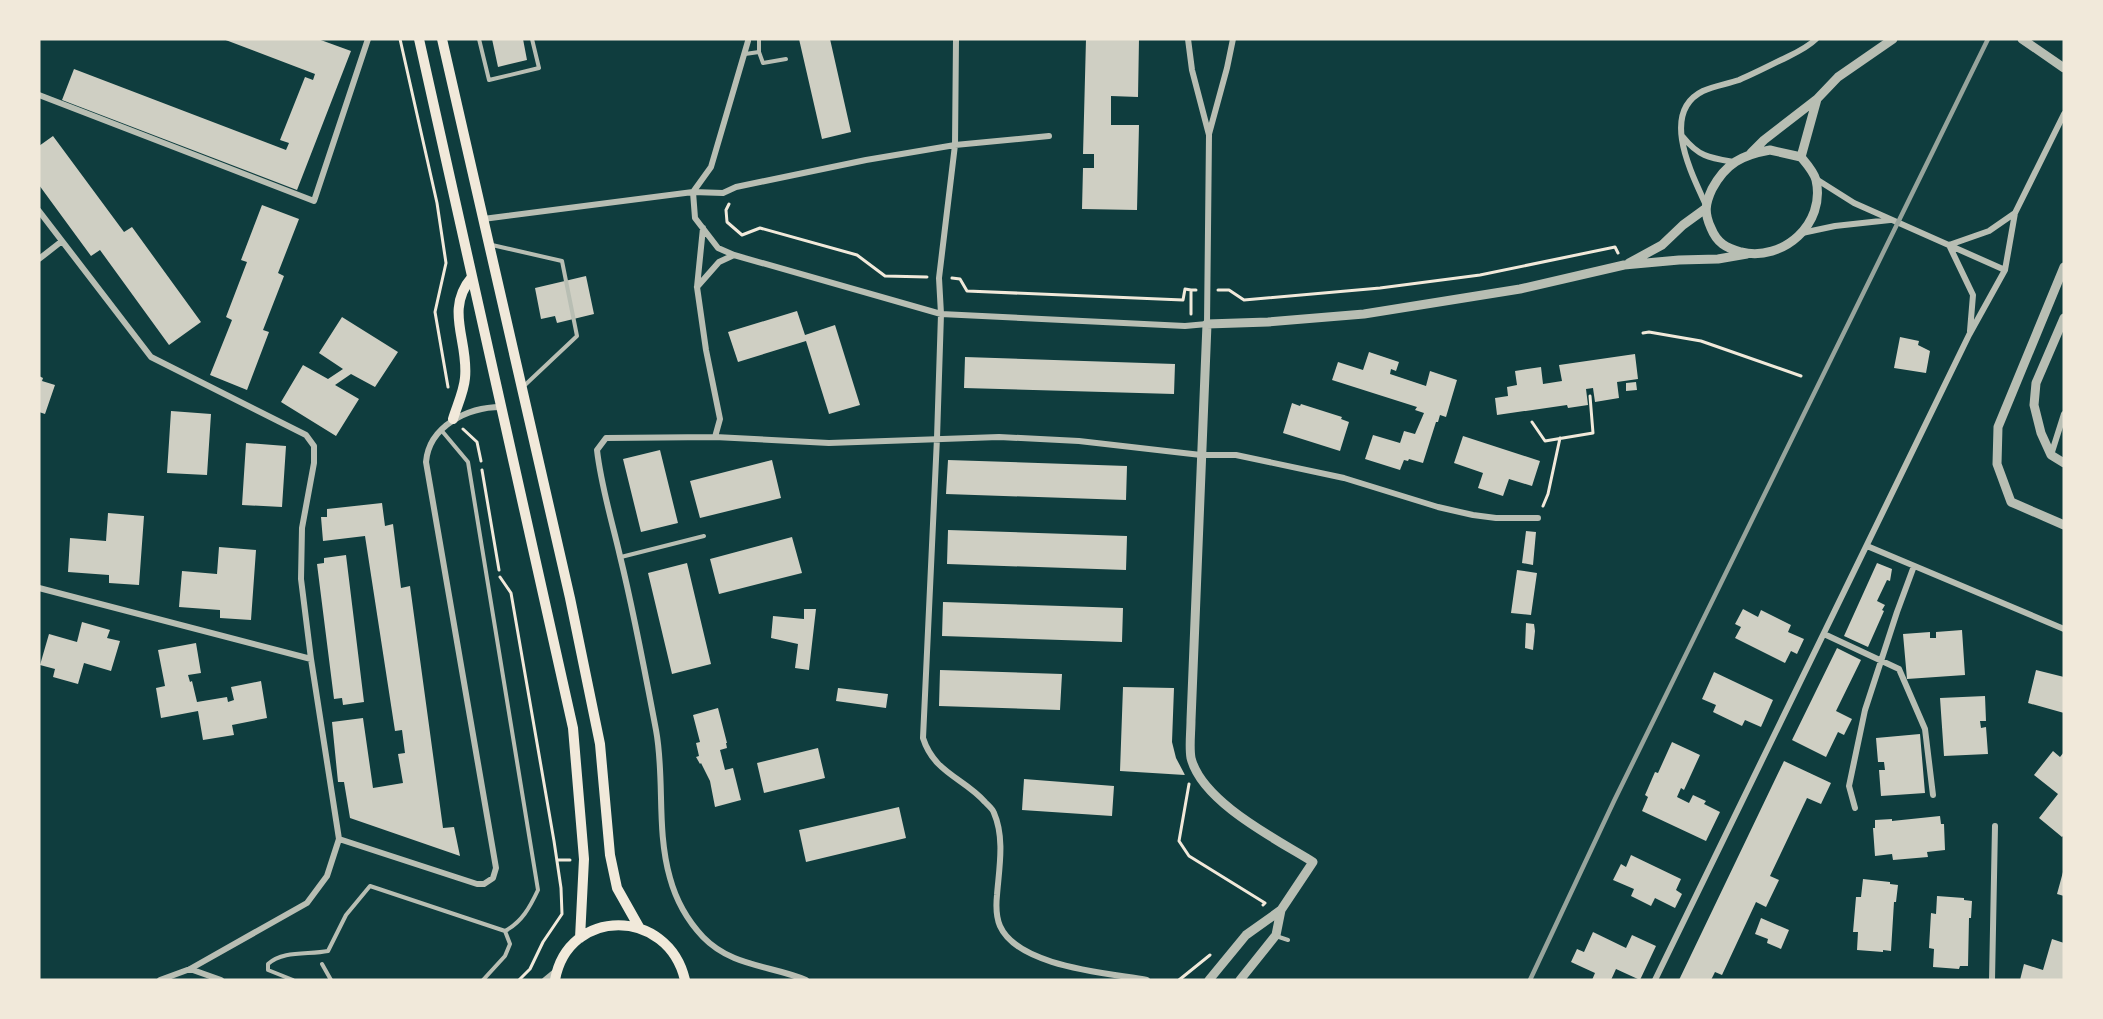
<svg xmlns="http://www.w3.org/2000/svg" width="2103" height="1019" viewBox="0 0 2103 1019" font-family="'Nunito Sans',sans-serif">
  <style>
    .building { fill: #cfcfc3 }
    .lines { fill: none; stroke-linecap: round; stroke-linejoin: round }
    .path { stroke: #f1e9da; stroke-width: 3 }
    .service { stroke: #b8beb3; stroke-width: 4 }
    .minor { stroke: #b8beb3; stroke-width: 6 }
    .tertiary { stroke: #b8beb3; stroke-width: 9 }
    .secondary { stroke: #f1e9da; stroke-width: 10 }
    .rail { stroke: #97a49c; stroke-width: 4.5 }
  </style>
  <rect width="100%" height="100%" fill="#0f3d3e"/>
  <path class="building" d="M223,39H318L351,51L297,190L62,100L74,69L286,150L289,143L280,140L305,77L313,80L315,74Z
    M492,39H523L527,60L498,67Z
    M799,39H830L851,132L822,139Z
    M1086,39H1139L1138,97L1111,96V125H1139L1137,210L1082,209L1083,168H1094V154H1083Z
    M53,136L124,232L132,227L201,322L169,345L100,250L91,256L39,185V146Z
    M262,205L299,219L278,273L284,276L263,330L269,332L247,390L210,375L232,320L226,317L247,262L241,260Z
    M586,276L594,314L557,323L555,316L541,319L535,288Z
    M797,311L805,335L835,325L860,405L829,414L806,341L738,362L728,332Z
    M342,317L398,352L375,387L351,374L335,385L359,399L336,436L281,402L303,365L328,379L343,369L319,353Z
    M1900,337L1919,341L1918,345L1930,351L1926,373L1894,368Z
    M1369,352L1399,362L1396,371L1391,369L1390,374L1426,386L1430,371L1457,380L1446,417L1440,415L1438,422H1436L1423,463L1409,459L1408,461L1404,460L1400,470L1365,459L1373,435L1400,443L1404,431L1415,434L1424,413L1415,410L1417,407L1332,380L1338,362L1363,370Z
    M1635,354L1638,379L1617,382L1619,398L1595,402L1593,388L1586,389L1588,405L1568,408L1567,405L1497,415L1495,398L1508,396L1507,387L1517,385L1515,371L1541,367L1543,384L1562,381L1559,365Z
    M965,357L1175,364L1174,394L964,388Z
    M39,376L43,378L42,381L55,385L45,414L39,412Z
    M1636,382L1637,390L1626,391V383Z
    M1292,403L1300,406L1301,404L1342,417L1341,419L1349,422L1340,451L1283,433Z
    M171,411L211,414L207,475L167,473Z
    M1463,436L1540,461L1532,486L1509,479L1503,496L1478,488L1483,473L1454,463Z
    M246,443L286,446L282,507L242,505Z
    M660,450L678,523L641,532L623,459Z
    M772,460L781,498L700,518L690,481Z
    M948,460L1127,466L1126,500L946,494Z
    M382,503L385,526L393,524L401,588L410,586L443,828L454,827L460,856L350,818L344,782H338L332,722L363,718L373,788L403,783L398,754L405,753L402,730L395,731L365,536L323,541L321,517H327V509Z
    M108,513L144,516L139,585L109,583V575L68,572L70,538L106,541Z
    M948,530L1127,536L1126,570L947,564Z
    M1526,531L1536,532L1533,565L1522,563Z
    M792,537L802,573L719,594L710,559Z
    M219,547L256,550L251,620L220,618V610L179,607L182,571L217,574Z
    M346,555L364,702L343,705L342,698L334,699L317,564L324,563V558Z
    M687,563L711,664L672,674L648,573Z
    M1877,563L1892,569L1890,581L1887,580L1877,601L1885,605L1882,610L1884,611L1868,647L1844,636Z
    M1517,570L1537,573L1531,615L1511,613Z
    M943,602L1123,608L1122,642L942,636Z
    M804,609H816L809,670L795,668L798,644L771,638L773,616L804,619Z
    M1743,609L1758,617L1761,610L1791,625L1788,632L1804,639L1797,654L1791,651L1785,663L1735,638L1741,627L1735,624Z
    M82,622L110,630L107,638L120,641L111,671L84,663L78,684L53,677L55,669L40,665L49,634L77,642Z
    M1526,623L1534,624L1535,631L1533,650L1525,648Z
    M1962,630L1965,675L1907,679L1903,634L1930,632V638H1936V632Z
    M196,643L201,673L188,675L190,682L192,681L197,702L227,697L228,702L234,700L231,687L261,681L267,718L232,725L234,735L203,740L198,711L161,718L156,688L165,686L158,650Z
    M1837,648L1861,660L1836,711L1852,719L1844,735L1838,732L1826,757L1792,740Z
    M940,670L1062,674L1060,710L939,706Z
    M2036,670L2064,677V713L2028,703Z
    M1714,672L1773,700L1761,727L1745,720L1742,726L1713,712L1716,705L1702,699Z
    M1123,687L1174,688L1172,742L1176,758L1185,775L1120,771Z
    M838,688L888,694L886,708L836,701Z
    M1985,696L1986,721H1980L1981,728L1986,727L1988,754L1944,756L1940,698Z
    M718,708L727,743H726L727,748L720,750L725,770L733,768L741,800L715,807L710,781L701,763L700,764L696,757L699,756L696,743L700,742L693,715Z
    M1920,734L1925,793L1881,796L1879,770H1885L1884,762H1878L1876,738Z
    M1672,742L1700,755L1684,790L1681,788L1677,797L1689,803L1693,795L1706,801L1704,804L1720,812L1706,841L1642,811L1648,797L1645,795L1655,772L1658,773Z
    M818,748L825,778L764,793L757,763Z
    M2053,751L2060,757L2064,752V835L2062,837L2039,818L2058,794L2034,775Z
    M1784,761L1831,783L1821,804L1807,798L1770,876L1779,880L1766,907L1756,902L1722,975L1715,972L1711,980H1679Z
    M1024,779L1114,786L1112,816L1022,810Z
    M899,807L906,838L806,862L799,830Z
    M1940,816L1941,824H1944L1945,850L1927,852L1928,857L1893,860L1892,854L1875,856L1873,828H1875V820L1892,819V821Z
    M1631,855L1681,879L1676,890L1682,894L1675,908L1655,898L1651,906L1631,896L1634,889L1613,880L1621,864L1626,867Z
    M2063,872H2064V896L2057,894Z
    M1863,879L1890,882V884L1898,885L1896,902H1894L1891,951L1883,950V952L1857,950L1858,932H1853L1856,897H1861Z
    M1937,896L1964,898V900L1972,901L1971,918H1969L1968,966H1960L1959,969L1933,967L1934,949L1929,948L1931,913L1936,914Z
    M1761,918L1789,930L1781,949L1767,943L1768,939L1755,934Z
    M1593,932L1626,948L1632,935L1656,946L1640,980L1616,969L1611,980H1592L1595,973L1571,962L1577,949L1584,952Z
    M2052,939L2064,943V980H2020L2024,964L2043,970Z"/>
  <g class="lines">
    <path class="path" d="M400,39L437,203L446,263L435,312L448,387
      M729,204L726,210L727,222L742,235L760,228L857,255L885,276L927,277
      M952,278L960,279L967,291L1183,300L1185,289L1191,290
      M1218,290H1229L1244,300L1380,288L1480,275L1615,247L1618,253
      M1191,314V290H1196
      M1643,333L1649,332L1701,341L1801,376
      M1532,422L1545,441L1593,433L1590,396
      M463,429L477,442L481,461
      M482,470L499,570
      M1543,506L1548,494L1560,438
      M500,577L511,593L554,841L561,888L562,914L543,942L530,969L519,980
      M1189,784L1179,841L1189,856L1265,903L1263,905
      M557,860H570
      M1179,980L1210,955"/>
    <path class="service" d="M479,39L489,80L539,68L532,39
      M759,52V39
      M745,54L759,52L763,63L786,59
      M492,245L562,261L577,336L525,385
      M621,557L704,536
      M1276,936L1288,940
      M322,964L331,980
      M293,980L268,970V964C283,950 309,955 328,951L346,915L370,886L505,931C522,922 530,907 538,890L468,462L442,431
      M483,980L505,956L510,944L505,931"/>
    <path class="minor" d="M956,39L955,145L939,278L941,314L937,438L923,738C934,773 964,778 985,802C988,805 993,809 994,813C1005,838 999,869 997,895C996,905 996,917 1000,926C1018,967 1109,973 1147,980
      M748,41L711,167L693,192L723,193L736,187L866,160L955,145L1049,136
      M39,95L314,201L368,39
      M1209,134L1227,68L1233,39
      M1683,137C1699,157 1710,158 1734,162
      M1816,179L1854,203L2005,270
      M1705,203C1691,172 1660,112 1703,91C1714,86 1727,84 1739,80C1753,74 1767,67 1781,60C1793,54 1806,49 1816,39
      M39,211L151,357L306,435L314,446V463L302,528L301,579L311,659L339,839L327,876L307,903L190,969L160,980
      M483,219L693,192L695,218L718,248L734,255L941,314L1185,326L1207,324L1209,135L1192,70L1188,39
      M703,228L697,287L706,350L720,419L715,437
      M1802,233L1835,226L1890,220
      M1949,245L1973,295L1970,331
      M1949,245L1989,231L2015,213
      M39,259L62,241
      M697,287L719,262L734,255
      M2051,455L2064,414
      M1867,546L2064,629
      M39,588L311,659
      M1824,634L1899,669L1925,729L1933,795
      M1855,808L1849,786L1865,710L1897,612L1914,566
      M339,839L477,884H484L493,878L496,868L426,462C429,426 468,407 501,407
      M190,969L221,980
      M545,980L556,971
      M806,980C770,965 732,967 703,937C687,920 676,900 670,878C656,829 665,778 656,730C645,672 634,613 620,556C612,521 601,486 597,450L606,438L715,437L829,443L999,437L1079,441L1201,455H1236L1344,478L1438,507L1473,515L1496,518H1538
      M1655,980L1969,335L2005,270L2015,213L2064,114
      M1992,980L1995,826"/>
    <path class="tertiary" d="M2022,39L2064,68
      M1770,150L1801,157C1806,163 1814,172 1816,180C1826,224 1783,262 1741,252C1726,248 1717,243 1711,228C1704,213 1705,204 1712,189C1726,163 1742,155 1770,150Z
      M1751,153L1764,140L1817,99L1838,77L1893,39
      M1801,157L1817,99
      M1629,263L1662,245L1683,225L1705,209
      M2064,267L1998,427L1997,464L2011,502L2064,525
      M2064,318L2036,383L2034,405L2041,433L2051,455L2064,463
      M1209,980L1246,935L1281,910
      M1240,980L1276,935L1281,910L1313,862C1276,839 1202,802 1191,758C1189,747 1191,732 1191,720L1207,324L1268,322L1364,314L1520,289L1624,265L1679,260L1718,259L1747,254"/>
    <path class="secondary" d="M419,39L573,728L584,859L580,938
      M442,39L570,598L600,744L610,855L617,888L639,927
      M453,419C457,406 464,391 465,378C469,341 444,310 472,277
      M555,980C568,907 668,907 685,980"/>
    <path class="rail" d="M1530,980L1614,801L1988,39"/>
  </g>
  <rect width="2103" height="1019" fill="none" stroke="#f1e9da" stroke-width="81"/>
</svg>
